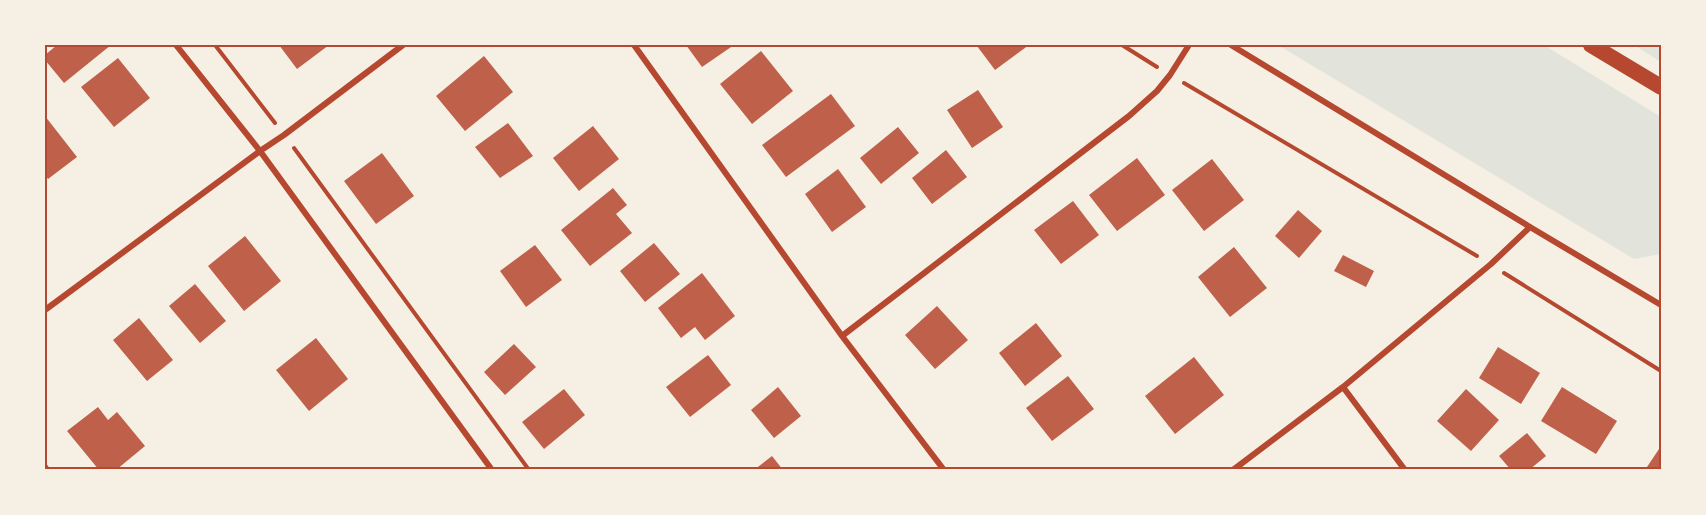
<svg xmlns="http://www.w3.org/2000/svg" width="1706" height="515" viewBox="0 0 1706 515" font-family="Roboto,sans-serif">
  <style>
    .green { fill: #e2e4dc }
    .building { fill: #bf614a }
    .lines { fill: none; stroke-linecap: round; stroke-linejoin: round }
    .path { stroke: #b5482f; stroke-width: 4 }
    .minor { stroke: #b5482f; stroke-width: 6 }
    .trunk { stroke: #b5482f; stroke-width: 16 }
    .neatline { fill: none; stroke: #b5482f; stroke-width: 2 }
  </style>
  <rect width="100%" height="100%" fill="#f6efe4"/>
  <path class="green" d="M1278,45H1544L1661,117V254L1634,259Z
    M1634,45H1661V62Z"/>
  <path class="building" d="M57,45H111L64,83L45,60V55Z
    M279,45H329L297,69Z
    M686,45H734L702,67Z
    M978,45H1029L995,70L977,46Z
    M761,51L793,91L752,124L720,84Z
    M484,56L513,92L465,131L436,96Z
    M118,58L150,98L114,127L81,87Z
    M978,90L1003,127L972,148L947,110Z
    M831,94L855,126L786,177L762,145Z
    M45,116L77,157L48,179L45,175Z
    M508,123L533,156L500,178L475,147Z
    M593,126L619,159L579,191L553,158Z
    M898,127L919,153L881,184L860,158Z
    M946,150L967,177L932,204L912,178Z
    M382,153L414,196L376,224L344,181Z
    M1137,158L1165,195L1117,231L1089,195Z
    M1212,159L1244,200L1204,231L1172,190Z
    M838,169L866,207L832,232L805,194Z
    M613,188L627,205L616,214L632,233L590,266L561,230Z
    M1073,201L1099,235L1061,264L1034,230Z
    M1298,210L1322,231L1299,258L1275,236Z
    M245,236L281,281L244,311L208,266Z
    M654,243L680,274L645,302L620,271Z
    M535,245L562,280L526,307L500,271Z
    M1234,247L1267,288L1230,317L1198,277Z
    M1343,255L1374,271L1366,287L1334,271Z
    M702,273L735,316L705,340L695,327L681,338L658,308Z
    M195,284L226,321L200,343L169,306Z
    M937,306L968,340L935,369L905,335Z
    M139,318L173,360L147,381L113,340Z
    M1036,323L1062,356L1025,386L999,353Z
    M316,338L348,379L309,411L276,370Z
    M514,344L536,367L505,395L484,372Z
    M1498,347L1540,373L1521,404L1479,378Z
    M708,355L731,385L690,417L666,387Z
    M1194,357L1224,395L1175,434L1145,396Z
    M1068,376L1094,409L1052,441L1026,408Z
    M778,387L801,416L774,438L751,410Z
    M1562,387L1617,421L1596,454L1541,421Z
    M564,389L585,415L544,449L522,422Z
    M1466,389L1499,420L1471,451L1437,421Z
    M98,407L108,420L117,412L145,446L116,470H99L67,431Z
    M1527,433L1546,456L1529,470H1511L1499,456Z
    M1661,446V470H1645Z
    M772,456L783,470H754Z"/>
  <g class="lines">
    <path class="path" d="M215,45L275,123
      M1122,45L1157,67
      M1184,83L1477,256
      M294,148L529,470
      M1504,273L1661,371"/>
    <path class="minor" d="M176,45L260,151L492,470
      M634,45L842,336L944,470
      M1231,45L1530,227L1661,305
      M45,310L260,151L284,135L403,45
      M842,336L1129,116L1157,91L1170,75L1189,45
      M1343,387L1405,470
      M45,467L47,470
      M1233,470L1343,387L1491,264L1530,227"/>
    <path class="trunk" d="M1591,45L1661,87"/>
  </g>
  <rect width="1706" height="515" fill="none" stroke="#f6efe4" stroke-width="93"/>
  <rect x="46" y="46" width="1614" height="422" class="neatline"/>
</svg>
